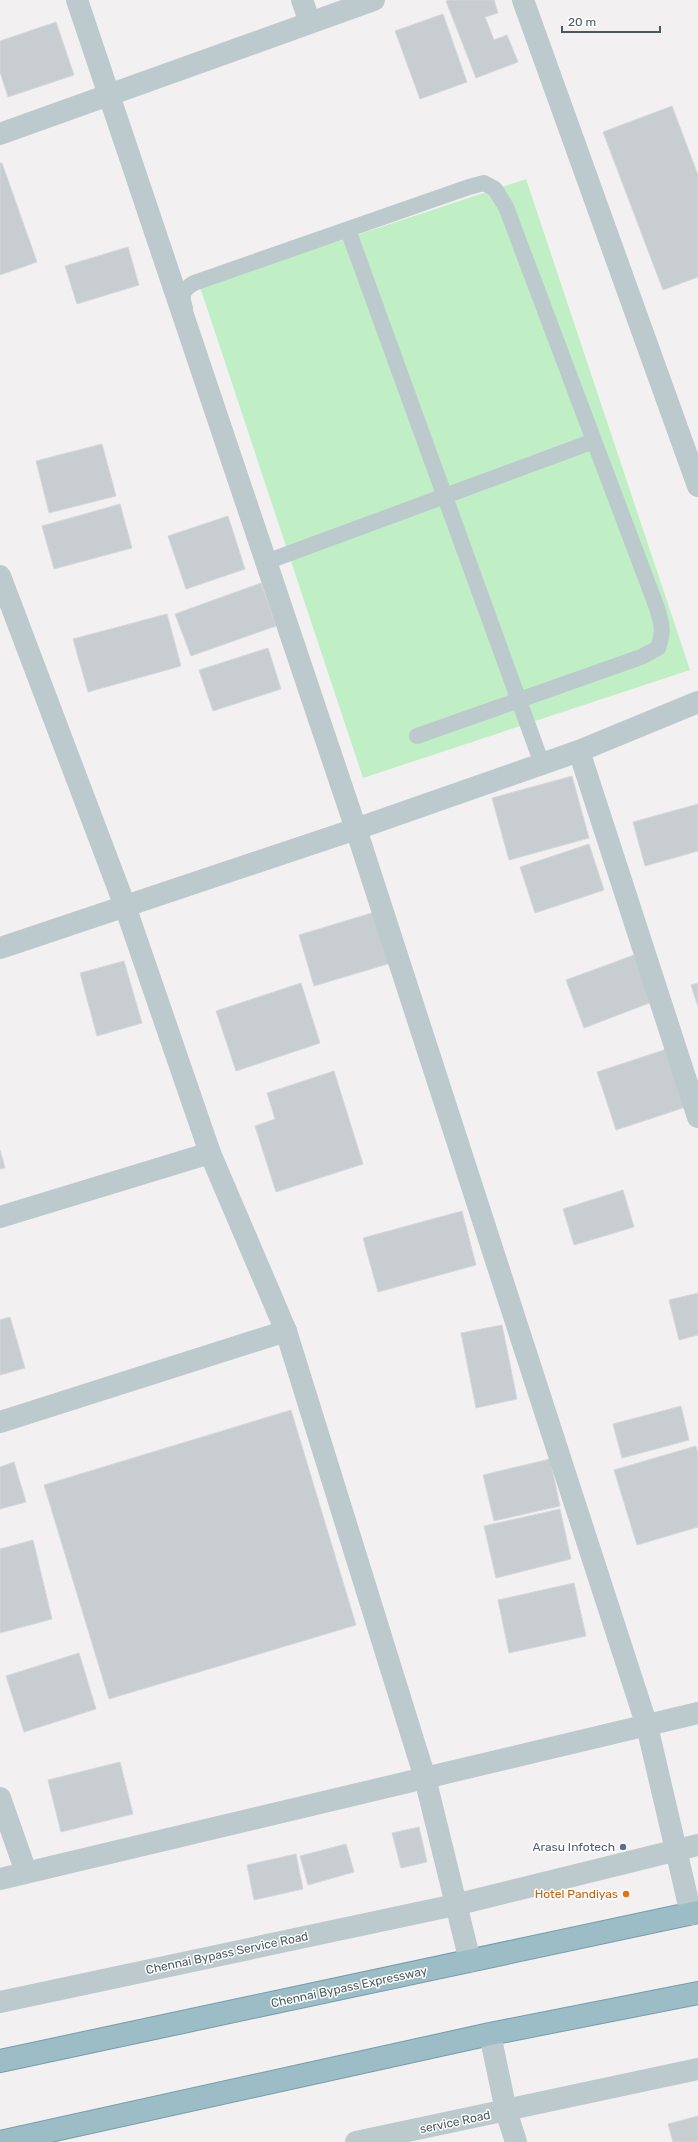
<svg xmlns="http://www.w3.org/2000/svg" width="698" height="2142" viewBox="0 0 698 2142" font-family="Rubik,sans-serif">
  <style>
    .green { fill: #c0efc5 }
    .building { fill: #c7cdd0; stroke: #d4d8dc }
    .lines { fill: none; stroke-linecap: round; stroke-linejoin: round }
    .trunk-casing { stroke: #749daa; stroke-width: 24 }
    .service { stroke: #bccacd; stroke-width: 16 }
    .minor { stroke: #bccacd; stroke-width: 22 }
    .tertiary { stroke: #bccacd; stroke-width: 22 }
    .trunk { stroke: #9cbdc6; stroke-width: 22 }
    .service-dot { fill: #5c6f8a; stroke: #fff; stroke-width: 1.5 }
    .food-dot { fill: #e8710a; stroke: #fff; stroke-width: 1.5 }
    .labels { text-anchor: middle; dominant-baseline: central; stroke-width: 3; stroke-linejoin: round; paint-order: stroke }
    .service-label { font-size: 12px; fill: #4e5e75; stroke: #fff; text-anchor: end }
    .food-label { font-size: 12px; fill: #c56008; stroke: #fff; text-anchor: end }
    .street-label { font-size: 12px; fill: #485a5e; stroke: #fff }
  </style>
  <rect width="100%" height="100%" fill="#f3f0f1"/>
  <path class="green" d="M526,179L690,670L363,778L200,287Z"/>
  <path class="building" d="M450,0H494L498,13L485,17L494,40L507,35L518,62L476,78L446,1Z
    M443,14L467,82L420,99L395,31Z
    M56,22L74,75L8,97L0,72V41Z
    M672,106L698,175V277L663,290L603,132Z
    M0,163H2L37,262L0,275Z
    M128,247L139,285L77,304L65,266Z
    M102,444L116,496L49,513L36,461Z
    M120,504L132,548L54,569L42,526Z
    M228,516L245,569L186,589L168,536Z
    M261,583L276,626L191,656L175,614Z
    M167,614L181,666L88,692L73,639Z
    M268,648L281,689L213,711L199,670Z
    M572,776L589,838L509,860L492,798Z
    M698,804V851L645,866L633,822Z
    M589,844L604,890L535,913L520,867Z
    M375,912L391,963L314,986L299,935Z
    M634,955L652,1002L584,1028L566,980Z
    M124,961L142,1023L97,1036L80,973Z
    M301,983L320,1043L236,1071L216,1011Z
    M698,983V1007L691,985Z
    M673,1047L692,1105L616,1130L597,1072Z
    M334,1071L363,1164L276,1192L255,1126L275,1119L267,1093Z
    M0,1150L5,1168L0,1169Z
    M623,1190L634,1227L574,1245L563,1209Z
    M462,1211L476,1265L378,1292L363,1238Z
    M698,1293V1335L679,1340L669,1300Z
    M10,1317L25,1368L0,1375V1320Z
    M502,1325L517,1399L476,1408L461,1333Z
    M681,1406L689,1440L622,1458L613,1424Z
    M291,1410L356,1625L109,1699L44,1485Z
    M696,1446L698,1454V1527L637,1545L614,1470Z
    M550,1459L560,1506L494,1521L483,1475Z
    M14,1462L26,1502L0,1509V1467Z
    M560,1509L571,1559L496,1578L484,1526Z
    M33,1540L52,1619L0,1633V1549Z
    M574,1583L586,1636L509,1653L498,1600Z
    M79,1653L96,1709L24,1732L6,1676Z
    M120,1762L133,1814L61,1832L48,1780Z
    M419,1827L427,1862L401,1868L392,1833Z
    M346,1844L354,1872L308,1885L300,1856Z
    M296,1854L303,1889L254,1900L247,1865Z
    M698,2116V2142H673L668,2124Z"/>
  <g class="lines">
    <g class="trunk-casing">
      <path id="trunk" d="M0,2061L698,1912
        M0,2142L490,2034L698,1993"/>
    </g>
    <path class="service" d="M348,230L542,764
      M185,308C181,295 182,290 194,283L469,187L484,183L495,189L506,207L657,608C662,624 664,633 658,648L641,657L417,736
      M274,559L594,441"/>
    <path class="minor" d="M77,0L356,829L647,1726L691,1914
      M302,0L310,23
      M523,0L698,486
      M0,134L374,0
      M579,751L698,1117
      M0,948L356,829L579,751L698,702
      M0,1217L210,1153
      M0,1422L286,1331
      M0,1798L26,1872
      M0,1879L698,1713
      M455,1905L698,1845"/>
    <path class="tertiary" d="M0,576L125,906L210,1153L286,1331L425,1778L470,1961
      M0,2002L455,1905
      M490,2034L506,2111L516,2142
      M356,2142L698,2069"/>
    <use href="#trunk" class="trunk"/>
  </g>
  <circle class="service-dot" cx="623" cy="1847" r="4"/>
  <circle class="food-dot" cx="626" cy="1894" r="4"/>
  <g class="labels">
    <g class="service-label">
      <text x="615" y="1847">Arasu Infotech</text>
    </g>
    <g class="food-label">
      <text x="618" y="1894">Hotel Pandiyas</text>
    </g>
    <g class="street-label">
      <text transform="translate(227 1953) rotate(-12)">Chennai Bypass Service Road</text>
      <text transform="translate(349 1987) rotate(-12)">Chennai Bypass Expressway</text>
      <text transform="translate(455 2122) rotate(-12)">service Road</text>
    </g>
  </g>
  <path d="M562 26v6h98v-6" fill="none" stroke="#485a5e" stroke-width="2"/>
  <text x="568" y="26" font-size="12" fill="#485a5e" stroke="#ffffff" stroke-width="3" paint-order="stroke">20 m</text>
</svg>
